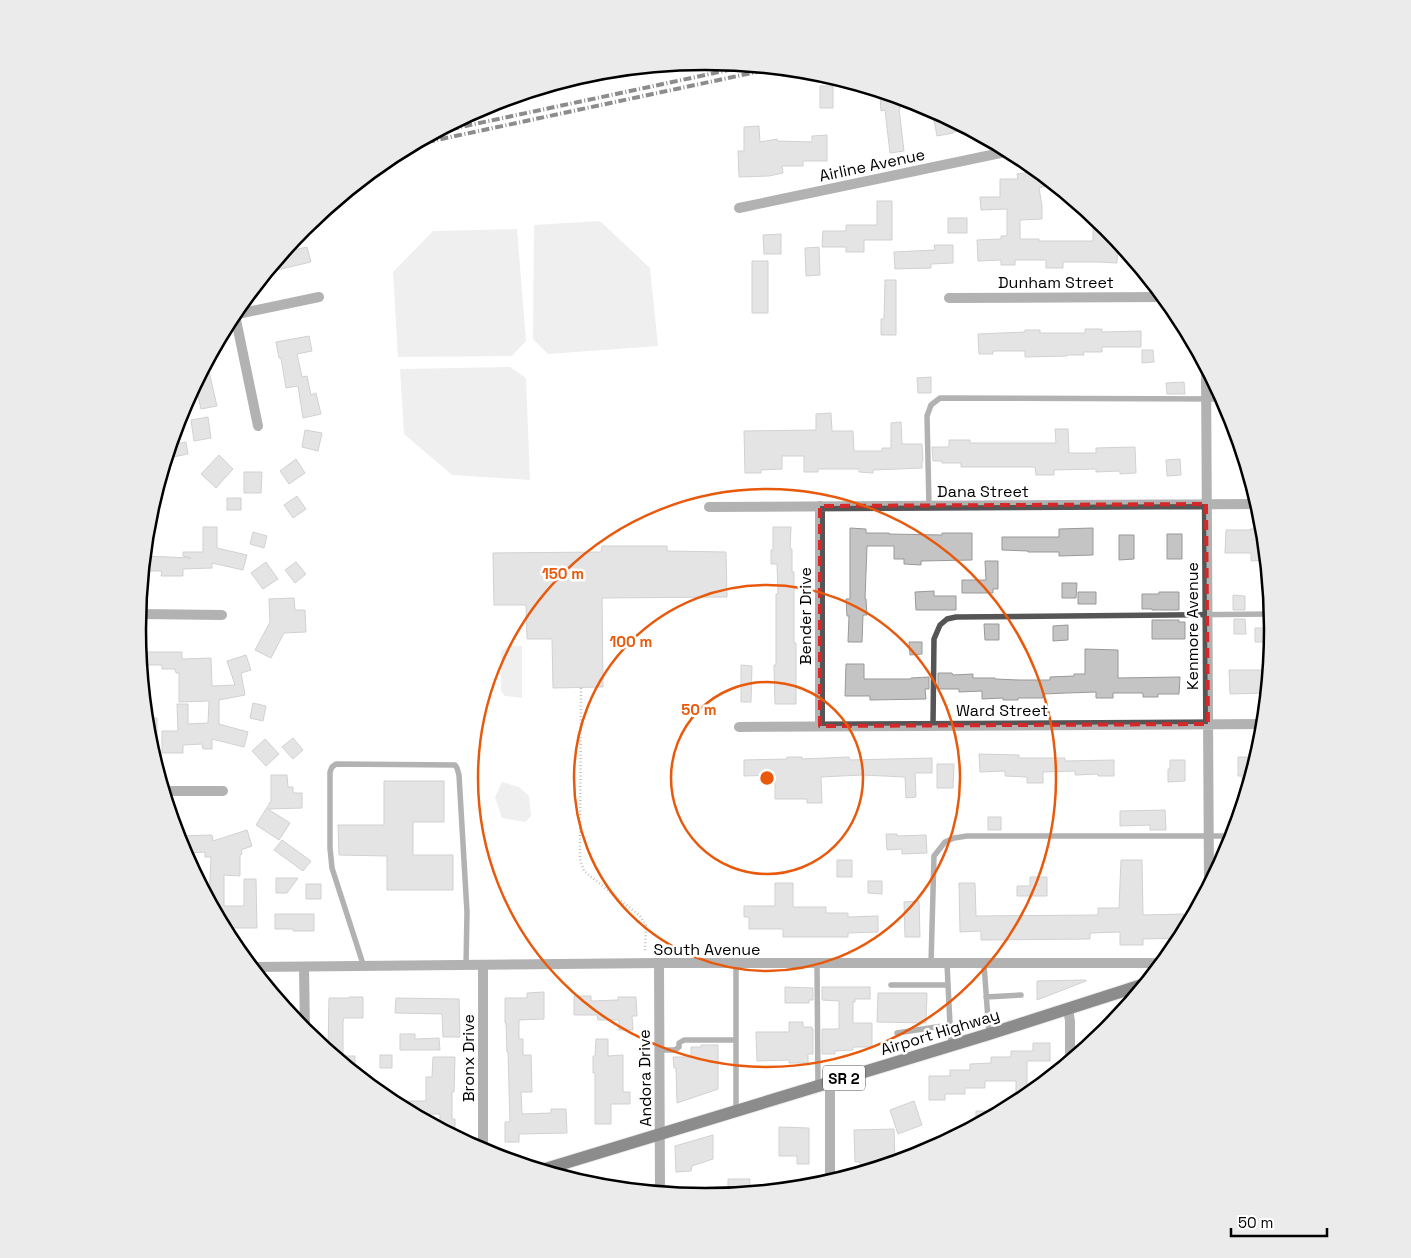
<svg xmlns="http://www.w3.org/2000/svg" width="1411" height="1258" viewBox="0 0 1411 1258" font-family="'Space Grotesk',sans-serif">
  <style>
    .green { fill: #dcdcdc }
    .building { fill: #c4c4c4; stroke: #999 }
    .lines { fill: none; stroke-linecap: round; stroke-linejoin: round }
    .primary-casing { stroke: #dbdbdb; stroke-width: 14 }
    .path { stroke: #777; stroke-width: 2.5; stroke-dasharray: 1 2.5; stroke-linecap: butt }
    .service { stroke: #555; stroke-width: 5.5 }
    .minor { stroke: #555; stroke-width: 10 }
    .tertiary { stroke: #555; stroke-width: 10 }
    .primary { stroke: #000; stroke-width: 12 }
    .rail { stroke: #000; stroke-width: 4; stroke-dasharray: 8 2.5 1 2.5; stroke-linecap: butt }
    .marked { fill: none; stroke: #d62828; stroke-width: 4; stroke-dasharray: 10 6; stroke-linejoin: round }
    .ring { fill: none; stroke: #e8590c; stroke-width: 2.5 }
    .labels { text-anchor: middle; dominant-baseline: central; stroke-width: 5; stroke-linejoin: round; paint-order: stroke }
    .shield { fill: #fff; stroke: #4c4c4c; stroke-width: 1 }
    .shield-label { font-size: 15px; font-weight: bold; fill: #000 }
    .street-label { font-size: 16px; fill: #000; stroke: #fff }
    .rim { fill: none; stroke: #000; stroke-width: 2.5 }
    .centre { fill: #e8590c; stroke: #fff; stroke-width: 2.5 }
    .ring-label { font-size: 15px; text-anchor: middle; font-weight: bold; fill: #e8590c; stroke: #fff; stroke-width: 5; stroke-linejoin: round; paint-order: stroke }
  </style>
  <rect width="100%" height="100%" fill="#fff"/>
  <path class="green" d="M600,221L650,268L658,346L548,354L533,339L534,225Z
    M517,229L526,341L512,356L398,357L393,272L433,231Z
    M510,367L526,378L530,480L452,475L404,434L400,369Z
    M509,646H522V698L505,696L501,691V651Z
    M502,782L519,787L529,796L531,816L525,822L502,818L495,797Z"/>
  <path class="building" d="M820,86H833V108H820Z
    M888,94L899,97L900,109H899L904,151L890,153L885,110L881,111L880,95Z
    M932,109L954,121L969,129L953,132V133L937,136Z
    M759,126L760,142L777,139V141L812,142V136L827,135V161H803V166H782L783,173L769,176L739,177L738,151H744V127Z
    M1039,171L1054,184L1039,188L1042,206V219L1020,220V239H1039V241H1093V216L1107,228L1118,241L1117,263L1099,262H1063V268H1046V260H1015V265H1001V260L978,261L977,240L1001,239V236H1007V209L981,210L980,197H1000V179H1018L1017,174Z
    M877,201H892V240H864V252H846V247H822L823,231H846V225H877Z
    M948,218H967V233H948Z
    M781,234V254H764L763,235Z
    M292,242L294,250L307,247L311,262L268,272Z
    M934,245H953V263L931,264V268L895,269L894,252L935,250Z
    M819,247L820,275L806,276L805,248Z
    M752,261H768V313H752Z
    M885,280H896V335H881V319H884Z
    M1085,329H1102V332L1141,331V347H1102V352H1083L1084,355H1067V356L1025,357V351H993V354H979L978,334L1025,332V330H1040V333H1085Z
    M309,336L312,351L297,354L302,377L307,376L311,395L316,393L321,414L303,418L298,386L286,388L281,358H279L276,342Z
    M1142,350H1153L1154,362L1142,363Z
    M207,363L217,406L201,409L198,396L188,399Z
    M931,377V393H918L917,378Z
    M1184,382L1185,394H1167L1166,383Z
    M831,413L832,431H853L854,451H882V448H891V423L901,422L902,444H922L923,461H922V468L873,470V473L859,472V469H818V472H804V456H782V469L761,470V473H745L744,431L816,430V414Z
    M208,417L211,438L194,441L191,420Z
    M1055,429H1068L1069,453H1096V448L1135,447L1136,473L1120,474V471L1096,472V469L1054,470V475H1036L1035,467H961V463H942V461H933L932,447H949V440H970V443H1056Z
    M305,430L322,433L318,451L302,447Z
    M186,442L188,454L173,457L171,445Z
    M219,455L233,469L216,488L201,474Z
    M296,459L305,473L289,484L280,471Z
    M1180,459L1181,475L1167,476L1166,460Z
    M244,472H262L261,493H244Z
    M297,496L306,509L293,518L284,505Z
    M227,498H241V510H227Z
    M203,527H217V548L247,555L243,570L212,563V568L183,569V576H161L162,571H143L145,556L191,558L183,556V552H203Z
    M773,527H791L790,549H792V572H794V643H796V704H775L774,665H776V594H778L777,564H771V550H773Z
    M850,528L866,529V533H889V534L942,535V533H972V560L921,561V565L904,564V559H894V546H867L865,599H866L867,615H863L862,642H848L849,616H847L846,599H850Z
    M1093,528V555L1059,556V552H1028V551L1002,550V537H1059V529Z
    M1250,529H1263L1266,560L1251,561V553H1225L1226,530H1250Z
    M253,532L267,536L264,548L250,544Z
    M1167,534H1182V559H1167Z
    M1119,535H1134V559L1119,560Z
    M602,546H667V551L726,552L727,597L602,598L603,687L553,688L552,639H527L526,605H494L493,553L601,552Z
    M985,561H998V589H993V593H962V580H986Z
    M266,562L278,579L263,589L251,573Z
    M296,562L306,574L295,583L285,570Z
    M1062,583H1077L1076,598H1062Z
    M934,591V596H956V610H916L915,592Z
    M1078,592H1096V604H1078Z
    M1159,592H1179V610H1152V609H1142V594H1159Z
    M1233,595L1245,596V610H1233Z
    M294,598L295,610H305L306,632L284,633L271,658L255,650L270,622L269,599Z
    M1234,619H1245L1246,634H1234Z
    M1152,620H1179V622H1185V639H1152Z
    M984,624H999V640H985Z
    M1068,625V640L1053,641V626Z
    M1255,628H1270V642H1255Z
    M909,642H922V654L910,655Z
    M1085,649L1118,650V678L1180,677L1179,694H1158V697H1143V693H1113V698H1096V692L1067,693L1043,694V698H1018V700H1003V698L982,699V691L959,692V689H938V673H952L953,675L973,674V678H995V679L1019,680H1050V677L1074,676V674H1085Z
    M140,652H182V659L211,658L212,686L235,685L227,661L246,655L251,670L241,673L245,695L219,700V724L248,732L244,747L212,739V749H203L202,744L183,745V753H162V731H178L177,704H188V724L208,723L209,701L179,702V673H176L175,669H162V665H141Z
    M846,664H864V679H911V678L929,677V689H925L926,699L870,700V696H845Z
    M741,665L752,666L751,702H741Z
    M1229,670H1269L1267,693L1230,694Z
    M253,703L266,706L263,721L250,718Z
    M147,718H157V747L151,748L149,739Z
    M293,738L303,750L293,759L282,747Z
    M265,739L279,754L266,766L252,751Z
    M979,754L1019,755V758H1065V761L1114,760V776H1098V774L1075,775V771L1043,772V783H1027V777L1005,776V771L980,772Z
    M787,757H802V759L849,757L850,760L932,758V773H915L916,797L906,798L905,777L862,775L821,777L822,803H807V799H775V775L744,776V760L787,759Z
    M1238,757H1257L1244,799H1242V776H1238Z
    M1170,760H1185V781L1168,782V769H1170Z
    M937,764H954L953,788H937Z
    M271,775H287L288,787H293V793H302V808L268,809L290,823L279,840L256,825L271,801Z
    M384,781H444V822H413V855H453V890H387V856L339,855L338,825H384Z
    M1165,810L1166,830H1150V825L1120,826V811Z
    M988,817H1001V830H988Z
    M247,830L252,846L241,850L242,854L240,855V876L224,875V906H244V879H256L257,928H224L209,900L211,857H205V852L192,853V850H183L178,836L212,835L213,841Z
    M886,834H897V836L926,835L927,853L902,854V849L887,850Z
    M282,840L311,861L303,871L274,850Z
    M837,860H852V877H837Z
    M1121,860H1142L1143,915L1184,914L1185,931L1181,938L1143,939V945H1120V932L1090,933V939L981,940V931L960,932L959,883H975L976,916L1098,915V908H1119Z
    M1030,877H1047V896H1017V886H1030Z
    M276,878H298L287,893H276Z
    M868,881H882V894L868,893Z
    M775,883H793V907H826V913H848V917L878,916V932L848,933V937H783V929H749V917H744V906H775Z
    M306,884H321V899H306Z
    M919,901L920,937H905L904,902Z
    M275,914H314V931H293V929H275Z
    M1086,980V981L1037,1000V981Z
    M785,987L813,988V1000H809V1003H785Z
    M822,987H870V999H855V1002H853V1023H872V1047H853V1050L835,1051V1054H822V1029H839V1001L822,1000Z
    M544,992V1019L519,1020V1039H523V1055H531L532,1092H521L522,1114L551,1113V1109H566L567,1133L519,1134V1142H505V1122H510L508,1052H507L506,1023H505V998H527V993Z
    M878,993H927L926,1023L877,1022Z
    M574,996H591V1001L618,1000V997H636L637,1016H632L633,1030H619V1020H598L597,1015H574Z
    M349,997H363V1018H344L343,1021V1056H355V1072L328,1050L329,998H349Z
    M396,998L459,999L460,1037H443L442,1014L395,1013Z
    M789,1022H803V1027H812V1029H813V1054H808V1063H789V1060L757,1061L756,1032H789Z
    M400,1034H415V1039L439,1038L440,1050H400Z
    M596,1039H608V1056L623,1055V1092H630V1104H611V1124H595V1073H593V1056H595Z
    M1033,1043H1050V1061H1027V1088H1037L1021,1101L1016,1104V1081H985V1088H965V1094H945V1100H929V1076H950V1070H970V1064L991,1063V1057H1011V1051H1033Z
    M701,1045H718V1089L677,1103L676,1068H674L673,1057H691V1047H701Z
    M380,1055H392V1068H380Z
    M433,1057H455L454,1092H452V1119H455V1136L440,1128V1114H414L389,1101H426V1077H432Z
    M914,1101L922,1125L898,1134L890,1110Z
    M976,1111H1003L976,1125Z
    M779,1127L809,1128V1164H797V1156H779Z
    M894,1129L895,1162L860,1173V1162H855L854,1130Z
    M713,1135V1159L692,1166L691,1171L676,1172L675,1146Z
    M728,1179H750L749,1192L728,1195Z"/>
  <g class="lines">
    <g class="primary-casing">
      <path id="primary" d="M542,1170L989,1034L1145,984"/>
    </g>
    <path class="path" d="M581,688L580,859L584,871L640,916L646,925L645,952"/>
    <path class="service" d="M929,506L927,416L931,405L940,398L1223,399
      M933,725L934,639L940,625L947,619L956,617L1272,614
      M736,964V1110
      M817,964L818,1086
      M931,964L934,856L945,842L954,838L967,836H1233
      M947,964L951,1045
      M984,964L989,1034
      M364,967L332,868L330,848V772L332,767L336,764L455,765L457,768L459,775L467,912L466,966
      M891,985H948
      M1131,988L1132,1000
      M986,997L1021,995
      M897,1033L949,1025
      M659,1050H675L679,1047V1043L684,1040H736"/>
    <path class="minor" d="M739,208L1010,151
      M949,298L1164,297
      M233,315L319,297
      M235,315L258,426
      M1206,366L1209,886
      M820,506V726
      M709,507L1258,504
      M139,614L222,615
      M739,727L1264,724
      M164,791H223
      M659,963L660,1192
      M483,966V1151
      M304,967L305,1031
      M1068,1009L1070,1021V1061
      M830,1083V1182"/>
    <path class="tertiary" d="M252,967L659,963H1162"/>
    <use href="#primary" class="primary"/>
    <path class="rail" d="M437,132L743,67
      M413,145L775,68"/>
  </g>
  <path d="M0 0H1411V1258H0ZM1206,504L1208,724L820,726V506Z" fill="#fff" fill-opacity=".55" fill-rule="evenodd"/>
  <path class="marked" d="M1206,504L1208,724L820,726V506Z"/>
  <g class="ring">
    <circle cx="767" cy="778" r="96"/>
    <circle cx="767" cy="778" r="193"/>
    <circle cx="767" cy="778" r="289"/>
  </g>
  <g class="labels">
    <rect class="shield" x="823" y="1065.5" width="42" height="25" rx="4"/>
    <g class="shield-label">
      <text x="844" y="1078">SR 2</text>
    </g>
    <g class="street-label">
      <text transform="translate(872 165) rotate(-12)">Airline Avenue</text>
      <text x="1056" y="282">Dunham Street</text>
      <text x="983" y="491">Dana Street</text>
      <text transform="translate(805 616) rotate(-90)">Bender Drive</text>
      <text transform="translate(1192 626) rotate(-90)">Kenmore Avenue</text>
      <text x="1002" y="710">Ward Street</text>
      <text x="707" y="949">South Avenue</text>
      <text transform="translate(940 1032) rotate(-17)">Airport Highway</text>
      <text transform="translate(468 1058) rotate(-90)">Bronx Drive</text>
      <text transform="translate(645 1078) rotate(-91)">Andora Drive</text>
    </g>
  </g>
  <path d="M0 0H1411V1258H0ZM146 629a559 559 0 1 1 1118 0a559 559 0 1 1-1118 0Z" fill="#ebebeb" fill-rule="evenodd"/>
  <path class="rim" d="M146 629a559 559 0 1 1 1118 0a559 559 0 1 1-1118 0Z"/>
  <circle cx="767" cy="778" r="8" class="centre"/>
  <g class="ring-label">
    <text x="563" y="579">150 m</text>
    <text x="631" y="647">100 m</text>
    <text x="699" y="715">50 m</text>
  </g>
  <path d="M1231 1228v8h96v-8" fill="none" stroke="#000000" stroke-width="2.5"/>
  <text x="1238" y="1228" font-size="15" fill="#000000" stroke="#ffffff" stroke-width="4" paint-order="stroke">50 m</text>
</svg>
